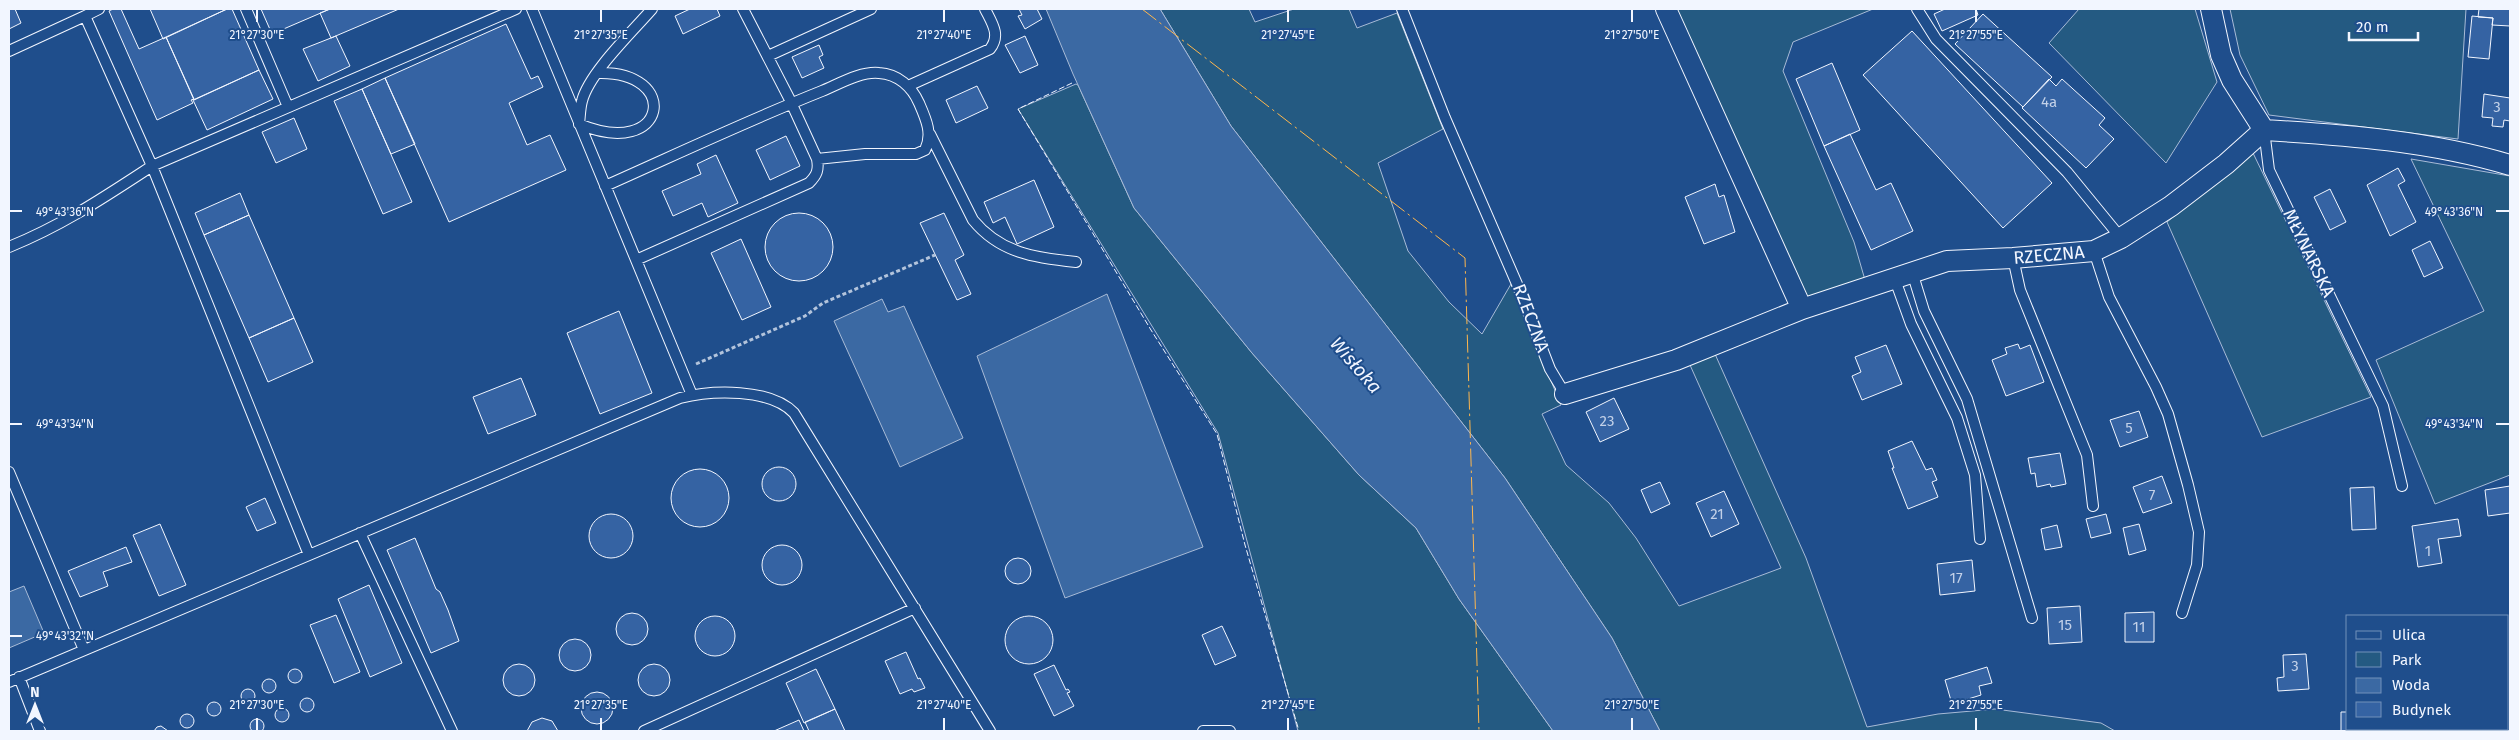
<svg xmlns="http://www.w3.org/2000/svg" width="2519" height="740" viewBox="0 0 2519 740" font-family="'Fira Sans',sans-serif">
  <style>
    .green { fill: #245a82; stroke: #a8bbd7 }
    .water { fill: #3b69a3; stroke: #a8bbd7 }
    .building { fill: #3563a3; stroke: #f2f6ff }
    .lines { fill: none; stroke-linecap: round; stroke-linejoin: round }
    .service-casing { stroke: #f2f6ff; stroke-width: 12 }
    .minor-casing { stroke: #f2f6ff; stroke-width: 22 }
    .path { stroke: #b3c4dc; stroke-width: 3; stroke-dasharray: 4 2.5; stroke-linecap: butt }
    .service { stroke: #1f4e8c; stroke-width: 10 }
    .minor { stroke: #1f4e8c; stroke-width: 20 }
    .fence { stroke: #f2f6ff; stroke-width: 1; stroke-dasharray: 6 2.5; stroke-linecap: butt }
    .power { stroke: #ffb74d; stroke-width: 1; stroke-dasharray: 18 4 2.5 4; stroke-linecap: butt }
    .ticks { fill: none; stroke: #f2f6ff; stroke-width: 2 }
    .labels { text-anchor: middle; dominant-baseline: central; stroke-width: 4; stroke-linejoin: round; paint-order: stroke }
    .number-label { font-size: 15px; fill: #c3d1e8 }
    .street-label { font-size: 18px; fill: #f2f6ff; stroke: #1f4e8c }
    .water-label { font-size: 19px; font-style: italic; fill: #f2f6ff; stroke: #1f4e8c }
    .ticks-label { font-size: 12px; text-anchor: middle; fill: #f2f6ff; stroke: #1f4e8c; stroke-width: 4; stroke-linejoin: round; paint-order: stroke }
  </style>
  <rect width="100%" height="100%" fill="#1f4e8c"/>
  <path class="green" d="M1160,9H1249L1255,22L1294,9H1349L1357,28L1397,13L1443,129L1378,163L1408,251L1449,302L1482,334L1511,284L1561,405L1542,414L1566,465L1609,503L1636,538L1679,606L1781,568L1690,365L1715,354L1806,558L1867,727L1938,714L1995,709L2101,723L2115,731H1660L1612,638L1505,478L1231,126Z
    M1673,9H1873L1793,42L1783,71L1854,242L1865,280L1812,299L1800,291Z
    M2079,9H2195L2217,82L2166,163L2049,43Z
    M2230,9H2466L2458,139L2269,115L2240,55Z
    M1076,84L1078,85L1134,208L1252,353L1359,475L1416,528L1459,599L1553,731H1298L1218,433L1018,109Z
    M2253,153L2371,397L2262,437L2167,222Z
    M2411,159L2510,176V475L2435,504L2376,360L2484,311Z"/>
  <path class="water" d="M1046,9H1160L1231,126L1505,478L1612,638L1660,731H1553L1459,599L1416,528L1359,475L1252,353L1134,208L1073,74Z
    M1107,294L1203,547L1065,598L977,356Z
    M882,299L888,312L904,306L963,438L900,467L834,321Z
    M24,586L44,633L9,648V592Z"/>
  <path class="building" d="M9,9H15L21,23L9,29Z
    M113,9H121L139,49L166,37L194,99L191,100L193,103L157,120L109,11Z
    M150,9H227L163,39Z
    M227,9H232L259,70L194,100L166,37Z
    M261,9H330L272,34Z
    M330,9H399L331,38L320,13Z
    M690,9H717L720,16L683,34L675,16Z
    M1019,9H1037L1042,19L1025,29L1018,16L1022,15Z
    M1945,9H1976L1978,15L1942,31L1934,14Z
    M2479,9H2510V26L2492,25L2493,18L2478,17Z
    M1983,14L2052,77L2023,107L1955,44Z
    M2472,16L2493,18L2489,59L2468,57Z
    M506,24L531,79L538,76L543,87L509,103L527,145L550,135L566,170L449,222L385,78Z
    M1912,31L2052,183L2003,228L1863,75Z
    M336,36L350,66L318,81L303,49Z
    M1025,36L1038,65L1020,73L1005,45Z
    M819,45L823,55L819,57L824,68L802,78L792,57Z
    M1832,63L1860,130L1824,146L1796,79Z
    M259,70L273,99L207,130L193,100Z
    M385,78L415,144L391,154L362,89Z
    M2049,79L2056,86L2062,79L2105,118L2099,125L2114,139L2086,168L2022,108Z
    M977,86L988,108L956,123L946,100Z
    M362,89L412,202L383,214L334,101Z
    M2484,94L2510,98V121L2504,120L2503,127L2492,126L2493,118L2482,117Z
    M294,118L307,149L276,163L262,132Z
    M1850,134L1876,190L1891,183L1913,231L1871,250L1824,146Z
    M786,136L800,166L770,180L756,150Z
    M716,155L738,203L708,217L702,203L673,216L662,191L701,174L697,164Z
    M2398,168L2405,181L2398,185L2416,222L2390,236L2367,185Z
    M1034,180L1054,227L1017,244L1005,217L993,223L984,202Z
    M1715,184L1719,197L1724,195L1735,232L1704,244L1685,197Z
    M2330,189L2346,222L2330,230L2314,197Z
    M240,193L249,215L204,235L195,213Z
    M944,213L964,255L955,260L971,294L957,300L920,223Z
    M765 247a34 34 0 1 1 68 0a34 34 0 1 1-68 0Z
    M249,215L294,318L249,338L204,235Z
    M741,239L771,307L742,320L711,253Z
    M2430,241L2443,268L2424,277L2412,250Z
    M619,311L652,393L600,414L567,333Z
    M294,318L313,362L268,382L249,338Z
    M2018,344L2020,349L2030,345L2044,382L2006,396L1992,360L2007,354L2005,348Z
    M1886,345L1902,384L1862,400L1852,376L1861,372L1855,357Z
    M521,378L536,415L488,434L473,397Z
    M1614,398L1629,429L1600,442L1586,412Z
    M2139,411L2148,437L2120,447L2110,420Z
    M1912,441L1926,470L1932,468L1937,480L1932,482L1938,497L1908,509L1892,468H1894L1888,451Z
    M2060,453L2066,484L2051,487L2050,484L2037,487L2035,473L2031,474L2028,458Z
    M762 484a17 17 0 1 1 34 0a17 17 0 1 1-34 0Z
    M671 498a29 29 0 1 1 58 0a29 29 0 1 1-58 0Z
    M2162,476L2172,503L2143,513L2133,487Z
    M1660,482L1670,504L1651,513L1641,490Z
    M2510,486V513L2488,516L2485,490Z
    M2374,487L2376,529L2352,530L2350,488Z
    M1724,491L1739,524L1711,537L1696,503Z
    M265,498L276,523L257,531L246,507Z
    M589 536a22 22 0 1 1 44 0a22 22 0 1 1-44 0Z
    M2106,514L2111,533L2091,538L2086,519Z
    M2458,519L2461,536L2438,539L2442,563L2418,567L2412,526Z
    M160,524L186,585L159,596L133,535Z
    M2139,524L2146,550L2129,555L2123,528Z
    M2057,525L2062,547L2045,550L2041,529Z
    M415,538L436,589L440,592L448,610L459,641L431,653L387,550Z
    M762 565a20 20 0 1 1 40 0a20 20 0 1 1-40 0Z
    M126,547L132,562L103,572L108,586L80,597L68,571Z
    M1005 571a13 13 0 1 1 26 0a13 13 0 1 1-26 0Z
    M1972,560L1975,591L1940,595L1937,564Z
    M369,585L402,663L370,677L338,599Z
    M2080,606L2082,642L2049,644L2047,608Z
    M2154,612V642H2125V613Z
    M616 629a16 16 0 1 1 32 0a16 16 0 1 1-32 0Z
    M336,615L360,672L334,683L310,625Z
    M1005 640a24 24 0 1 1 48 0a24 24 0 1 1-48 0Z
    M695 636a20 20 0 1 1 40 0a20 20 0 1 1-40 0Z
    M1222,626L1236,656L1215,665L1202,635Z
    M559 655a16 16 0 1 1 32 0a16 16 0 1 1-32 0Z
    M906,652L918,679L920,678L925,688L914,692L912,689L900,694L885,661Z
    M2306,654L2309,689L2278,691L2277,678L2284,677L2283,655Z
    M638 680a16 16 0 1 1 32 0a16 16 0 1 1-32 0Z
    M503 680a16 16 0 1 1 32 0a16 16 0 1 1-32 0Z
    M1054,665L1066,690L1068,689L1070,692L1067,693L1074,706L1054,716L1034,674Z
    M1987,667L1992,683L1979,686L1981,695L1952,704L1945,680Z
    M288 676a7 7 0 1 1 14 0a7 7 0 1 1-14 0Z
    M816,669L835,709L804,723L786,683Z
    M262 686a7 7 0 1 1 14 0a7 7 0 1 1-14 0Z
    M241 696a7 7 0 1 1 14 0a7 7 0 1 1-14 0Z
    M581 708a16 16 0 1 1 32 0a16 16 0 1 1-32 0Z
    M300 705a7 7 0 1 1 14 0a7 7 0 1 1-14 0Z
    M207 709a7 7 0 1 1 14 0a7 7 0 1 1-14 0Z
    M275 715a7 7 0 1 1 14 0a7 7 0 1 1-14 0Z
    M835,709L845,731H809L805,722Z
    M2341,712H2348V729H2391V731H2341Z
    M180 721a7 7 0 1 1 14 0a7 7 0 1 1-14 0Z
    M542,718L552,721L558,731H527L532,722Z
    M250 726a7 7 0 1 1 14 0a7 7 0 1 1-14 0Z
    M799,720L804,731H774Z
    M161,726L168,731H154L157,727Z"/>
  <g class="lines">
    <g class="service-casing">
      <path id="service" d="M246,9L288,107
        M532,9L692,395
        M1402,9L1445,118L1517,284L1550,369L1565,394
        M1917,9L1936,39L2067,172L2121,238
        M85,16L99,9
        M9,51L85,16L152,166L309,555
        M768,56L871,9
        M597,73C682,70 668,161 579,124C580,116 580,108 582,101C589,73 633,31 652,9
        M908,86L990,49C1001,35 992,23 985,9
        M2264,130L2269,170L2383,406L2402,486
        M930,134L973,220C1000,253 1035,258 1076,262
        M605,186C677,154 749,120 822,91C839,84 861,71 879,73C898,74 912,87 919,103C926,119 933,134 925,150L916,154H865L817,159
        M9,247C63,225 103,198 152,166L516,9
        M2094,251L2109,297L2156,387L2168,414L2188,485L2199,532L2197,565L2182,613
        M2013,258L2020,290L2087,455L2093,506
        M636,260L809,183C817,175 819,170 817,159L789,98L743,9
        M1912,272L1924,311L1967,399L2032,618
        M1894,277L1911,324L1957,418L1975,475L1980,539
        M9,472L84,650
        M360,533L452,731
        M19,677L40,731
        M9,682L680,398C712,390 770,388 794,413L990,731
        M644,731L915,608
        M1203,731H1230"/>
    </g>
    <g class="minor-casing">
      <path id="minor" d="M1666,9L1802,309
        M2211,9L2221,55L2232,80L2264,130C2347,135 2430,141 2510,165
        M1565,394L1676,360L1802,309L1947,261L2013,258L2094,251L2121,238L2171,206L2226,164L2264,130"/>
    </g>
    <path class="path" d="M696,364L805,316L823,303L935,255"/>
    <use href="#service" class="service"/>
    <use href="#minor" class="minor"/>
    <path class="fence" d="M1072,83L1018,109L1151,330L1217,434L1245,545L1299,731"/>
    <path class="power" d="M1142,9L1465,258L1479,731"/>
  </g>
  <path class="ticks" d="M257,10V22M601,10V22M944,10V22M1288,10V22M1632,10V22M1976,10V22M10,211H22M2496,211H2509M10,424H22M2496,424H2509M10,636H22M257,718V730M601,718V730M944,718V730M1288,718V730M1632,718V730M1976,718V730"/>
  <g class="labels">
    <g class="number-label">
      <text x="2049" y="102">4a</text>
      <text x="2497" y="107">3</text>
      <text x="1607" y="421">23</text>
      <text x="2129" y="428">5</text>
      <text x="2152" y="495">7</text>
      <text x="1717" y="514">21</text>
      <text x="2428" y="551">1</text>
      <text x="1956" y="578">17</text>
      <text x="2065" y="625">15</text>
      <text x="2139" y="627">11</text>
      <text x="2295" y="666">3</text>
    </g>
    <g class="street-label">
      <text transform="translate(2309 253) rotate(64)">MŁYNARSKA</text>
      <text transform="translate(2049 255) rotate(-5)">RZECZNA</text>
      <text transform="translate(1531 318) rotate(69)">RZECZNA</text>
    </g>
    <g class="water-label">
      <text transform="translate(1356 365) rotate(49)">Wisłoka</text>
    </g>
  </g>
  <g class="ticks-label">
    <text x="257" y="39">21°27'30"E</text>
    <text x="601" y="39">21°27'35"E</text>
    <text x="944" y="39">21°27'40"E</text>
    <text x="1288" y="39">21°27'45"E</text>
    <text x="1632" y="39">21°27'50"E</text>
    <text x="1976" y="39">21°27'55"E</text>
    <text x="65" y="216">49°43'36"N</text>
    <text x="2454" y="216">49°43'36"N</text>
    <text x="65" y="428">49°43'34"N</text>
    <text x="2454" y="428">49°43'34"N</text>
    <text x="65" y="640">49°43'32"N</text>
    <text x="257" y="709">21°27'30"E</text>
    <text x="601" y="709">21°27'35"E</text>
    <text x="944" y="709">21°27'40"E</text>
    <text x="1288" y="709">21°27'45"E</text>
    <text x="1632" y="709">21°27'50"E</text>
    <text x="1976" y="709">21°27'55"E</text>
  </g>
  <rect width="2519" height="740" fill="none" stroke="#f2f6ff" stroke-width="20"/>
  <rect x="2346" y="615" width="162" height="115" fill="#1f4e8c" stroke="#7391ba"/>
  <rect x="2356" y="631" width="25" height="8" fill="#1f4e8c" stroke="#7391ba"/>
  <text x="2392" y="640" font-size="15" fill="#f2f6ff">Ulica</text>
  <rect x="2356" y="652" width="25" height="15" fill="#245a82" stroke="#7391ba"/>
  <text x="2392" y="665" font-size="15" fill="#f2f6ff">Park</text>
  <rect x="2356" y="678" width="25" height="15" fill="#3b69a3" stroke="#7391ba"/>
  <text x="2392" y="690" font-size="15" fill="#f2f6ff">Woda</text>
  <rect x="2356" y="702" width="25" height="15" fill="#3563a3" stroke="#7391ba"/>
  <text x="2392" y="715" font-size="15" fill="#f2f6ff">Budynek</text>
  <g transform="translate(35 705)" stroke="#1f4e8c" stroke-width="4" paint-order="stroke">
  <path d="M0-4L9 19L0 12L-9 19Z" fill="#f2f6ff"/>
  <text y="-8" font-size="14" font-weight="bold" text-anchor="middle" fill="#f2f6ff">N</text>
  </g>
  <path d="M2349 32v8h69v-8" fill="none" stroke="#f2f6ff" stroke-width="2.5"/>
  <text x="2356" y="32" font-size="15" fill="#f2f6ff" stroke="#1f4e8c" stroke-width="4" paint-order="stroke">20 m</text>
</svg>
